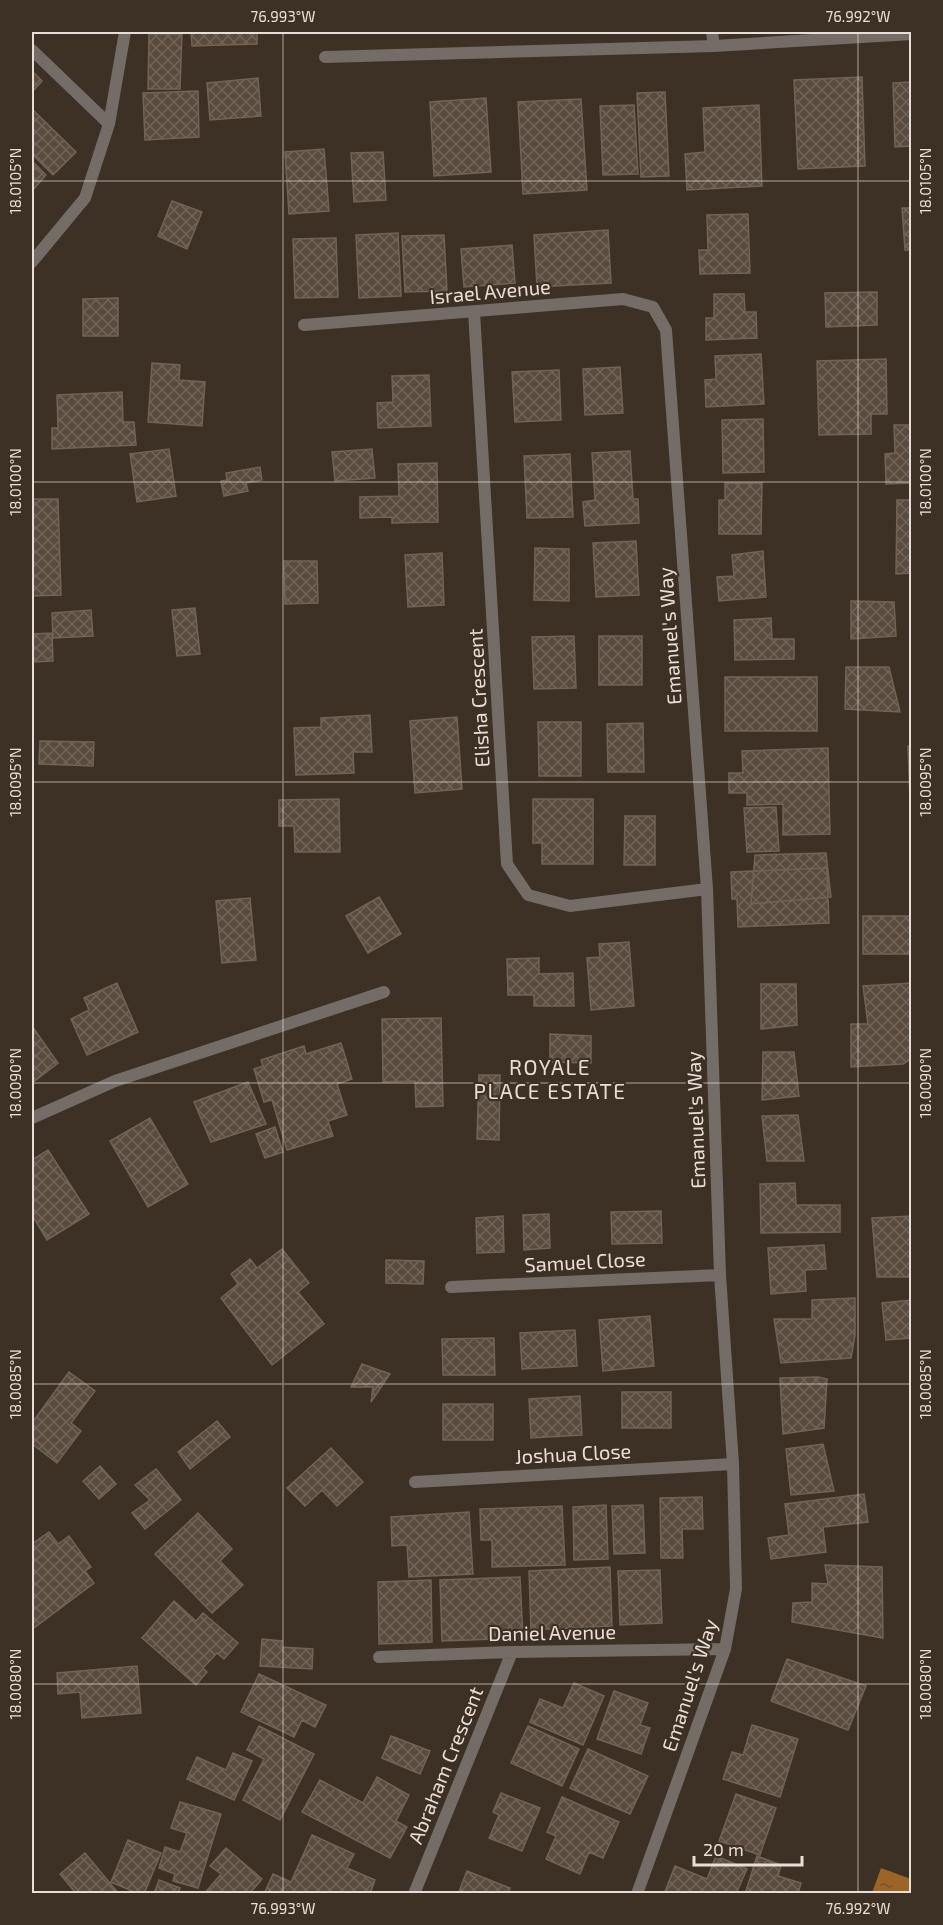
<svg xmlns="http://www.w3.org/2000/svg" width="943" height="1925" viewBox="0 0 943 1925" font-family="'Exo 2',sans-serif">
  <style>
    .water { fill: url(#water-ripples) }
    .building { fill: url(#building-cross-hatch); stroke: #716355; stroke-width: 1.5 }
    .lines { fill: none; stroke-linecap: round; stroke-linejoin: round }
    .street { stroke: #746d67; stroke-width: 12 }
    .ticks { fill: none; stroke: #e7dfd7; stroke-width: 1.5; stroke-opacity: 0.45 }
    .labels { text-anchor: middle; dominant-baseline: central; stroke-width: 4.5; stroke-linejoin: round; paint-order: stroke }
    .street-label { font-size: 20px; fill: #e7dfd7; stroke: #3d3024 }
    .neighbourhood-label { font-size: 21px; letter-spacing: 1.5px; fill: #e7dfd7; stroke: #3d3024 }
    .neatline { fill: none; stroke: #e7dfd7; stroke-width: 2 }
    .ticks-label { font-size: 15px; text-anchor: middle; fill: #e7dfd7 }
  </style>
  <defs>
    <pattern id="water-ripples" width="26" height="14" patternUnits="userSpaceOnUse" patternTransform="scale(1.5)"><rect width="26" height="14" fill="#9a6526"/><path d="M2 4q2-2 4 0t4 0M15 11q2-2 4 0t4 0" fill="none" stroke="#745632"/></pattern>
    <pattern id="building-cross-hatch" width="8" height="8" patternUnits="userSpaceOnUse" patternTransform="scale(1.5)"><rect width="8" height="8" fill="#594b3e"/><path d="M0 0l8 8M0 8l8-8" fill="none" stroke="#716459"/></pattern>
  </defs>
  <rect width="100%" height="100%" fill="#3d3024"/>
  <path class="water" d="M881,1868L911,1879V1893H872Z"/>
  <path class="building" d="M191,32H257V44L192,46Z
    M149,34H182L180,89H148Z
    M32,71L42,81L32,92Z
    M862,77L865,166L798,169L794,80Z
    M258,78L261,116L210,120L207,83Z
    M912,82V146L895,147L893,83Z
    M198,91L199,137L145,140L143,93Z
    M665,92L669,176L641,177L637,93Z
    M486,98L491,172L434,176L430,102Z
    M581,99L587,190L523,194L518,102Z
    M634,105L638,174L603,175L600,106Z
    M759,105L762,186L687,190L685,154L705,152L703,108Z
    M32,109L76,152L53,175L32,154Z
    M324,149L329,211L289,214L285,152Z
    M383,152L386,200L354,202L351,153Z
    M32,161L46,175L32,191Z
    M172,201L202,212L187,249L158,236Z
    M902,208H912V250H905Z
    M748,214L750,273L700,274L699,250H708L707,215Z
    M608,230L611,283L537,287L534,235Z
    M398,233L401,296L359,298L356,235Z
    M444,235L447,291L405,292L402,236Z
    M336,238L338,297L295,298L293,239Z
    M512,245L515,283L464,287L461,249Z
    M877,292V325L826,327L825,293Z
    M714,294H744L745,312H756L757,338L706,340V318H714Z
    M118,298V336H83V299Z
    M761,354L764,404L706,407L705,380L716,379L715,356Z
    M886,359L887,414H871V434L819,435L817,361Z
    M152,363L180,365L179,380L205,382L202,426L148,422Z
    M620,367L623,413L585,415L583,369Z
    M559,370L561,420L515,422L512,372Z
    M429,375L431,426L378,428L377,403L393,402L392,376Z
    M122,392L123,422H134L136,445L52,449V428H58L57,395Z
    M763,419L764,472L723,473L722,420Z
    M894,425H912V483L886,484L885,454L895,453Z
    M169,449L176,496L137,502L130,454Z
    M372,449L375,478L335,481L332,452Z
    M630,451L633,499H638L639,523L585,526L583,502L595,500L592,453Z
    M570,454L573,517L527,518L524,456Z
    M437,463L438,522L392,523V517L360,518V497L399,496L398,464Z
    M260,467L262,480L246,483L248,491L224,496L221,481L227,480L226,473Z
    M725,483H762L761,534H719V500H725Z
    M32,499H58L61,595L32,596Z
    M897,500H912V573L896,574Z
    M636,541L639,595L596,597L593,543Z
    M535,548L569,549V601L534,600Z
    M763,551L766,597L719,601L717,577L734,576L732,555Z
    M442,553L444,605L408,607L405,555Z
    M284,561H317L318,603L285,604Z
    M851,601L894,602L896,636L851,639Z
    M195,608L200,654L177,656L172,610Z
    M91,610L93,636L53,638L52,613Z
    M771,618L772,639H794V659L735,660L734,620Z
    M52,633L53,661L32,662V634Z
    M574,636L576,688L534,689L532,637Z
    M599,636H642V685H599Z
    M846,667H889L900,712L845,709Z
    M725,677H817V731H725Z
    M370,715L372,752H353L354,773L296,775L294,728L321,727V718Z
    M457,717L462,789L415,793L410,721Z
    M538,722H581V776H539Z
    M643,723L644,772H608L607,724Z
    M40,741L94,742L93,766L39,764Z
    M908,746H912V802H910Z
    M828,748L830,834L783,835V804L747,805V793H729V773H743L742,751Z
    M339,799L340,852H295L294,826H279V800Z
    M533,799H593V864H542V843H533Z
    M776,807L779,851L747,852L744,808Z
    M625,816H655V865H624Z
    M826,853L831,897L751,904L755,855Z
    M827,868L829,923L738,927L737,899H732L731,872Z
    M379,897L401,934L368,953L346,916Z
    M250,898L256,960L222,963L216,901Z
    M863,916H912V954H863Z
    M629,942L634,1006L591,1010L587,958L600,957L599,944Z
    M539,958V974L573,973L574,1006H534V995H508L507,959Z
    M117,983L138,1032L87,1055L71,1019L89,1010L84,998Z
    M912,983V1058L903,1064L851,1067V1024H868L863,986Z
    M761,984H796L797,1025L761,1029Z
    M441,1018L443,1106L416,1107L415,1081L383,1082L382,1019Z
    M32,1026L58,1063L32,1083Z
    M550,1034L591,1036V1063L550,1062Z
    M341,1043L352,1079L337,1084L347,1115L328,1121L333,1136L287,1150L272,1100L264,1102L254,1069L263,1066L261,1060L304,1046L306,1054Z
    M763,1052H794L799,1096L762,1100Z
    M479,1075H500L499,1140L477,1139Z
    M248,1082L266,1124L211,1142L194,1102Z
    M798,1115L804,1161H767L762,1116Z
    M150,1118L188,1184L148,1207L110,1141Z
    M275,1127L283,1152L265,1158L256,1134Z
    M48,1150L89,1214L47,1240L32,1215V1160Z
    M795,1183L796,1205H840V1232L761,1233L760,1184Z
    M661,1211L662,1243L612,1244L611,1212Z
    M549,1214L550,1248L524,1250L523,1215Z
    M503,1216L504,1252L477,1253L476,1218Z
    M912,1216V1277H877L872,1218Z
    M824,1245L826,1269L805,1270L806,1291L771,1294L768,1248Z
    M282,1249L309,1283L298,1292L324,1324L272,1365L221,1298L238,1284L231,1274L250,1259L257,1268Z
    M386,1260L424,1261L423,1284L386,1283Z
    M855,1298V1335L851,1358L781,1363L774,1319H812V1300Z
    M912,1300V1338L886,1340L882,1303Z
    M650,1316L654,1366L603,1371L599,1320Z
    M575,1330L577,1366L522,1369L520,1333Z
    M494,1338L495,1375H443L442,1339Z
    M362,1364L390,1374L371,1402L373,1387H351Z
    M69,1372L95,1391L71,1423L81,1431L57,1463L32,1444V1423Z
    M818,1377L827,1379L824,1428L783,1434L780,1378Z
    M622,1392H671V1428H622Z
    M580,1396L582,1435L531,1438L529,1399Z
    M443,1404H493V1440H443Z
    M217,1421L230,1437L190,1469L178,1452Z
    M823,1444L834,1491L791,1495L786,1449Z
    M331,1448L363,1482L337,1506L322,1490L305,1506L287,1488Z
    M100,1466L116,1484L99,1499L83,1481Z
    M156,1469L181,1500L145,1529L132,1513L150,1500L135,1485Z
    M864,1494L868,1522L823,1527L826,1552L771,1559L768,1538L789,1535L785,1504Z
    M702,1497L703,1529H682L683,1558H661L660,1498Z
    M606,1505L608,1559L574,1560L573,1507Z
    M643,1505L645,1553L614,1554L612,1506Z
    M562,1506L565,1565L492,1567V1540H481L480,1509Z
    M469,1512L473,1574L409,1577L407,1545L392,1546L391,1517Z
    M198,1513L232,1549L220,1561L243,1585L212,1613L155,1554Z
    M49,1532L58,1544L69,1536L91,1567L85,1571L94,1583L34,1628L32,1625V1544Z
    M825,1565L882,1567L883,1638L792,1622L793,1603L812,1602V1583L828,1584Z
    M610,1567L612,1626L531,1630L529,1571Z
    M660,1570L662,1623L620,1625L618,1571Z
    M520,1577L523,1638L442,1641L440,1580Z
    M431,1580L432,1642L379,1644L378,1582Z
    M174,1601L196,1621L203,1613L238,1643L224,1659L217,1653L203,1668L207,1672L196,1685L142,1638Z
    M262,1639L282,1641L281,1647L313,1649L312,1669L260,1666Z
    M787,1659L866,1686L848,1730L771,1701Z
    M137,1666L141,1713L82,1718L80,1692L58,1694L57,1673Z
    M259,1674L326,1705L315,1727L302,1720L294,1737L241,1712Z
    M574,1683L604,1696L583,1745L530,1722L540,1699L563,1708Z
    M614,1691L648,1703L640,1725L650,1728L641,1754L597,1739Z
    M752,1725L798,1739L780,1797L723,1779L732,1752L743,1755Z
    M259,1726L314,1754L280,1820L243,1800L264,1759L247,1750Z
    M528,1726L579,1749L562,1786L511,1763Z
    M391,1736L430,1751L420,1774L382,1758Z
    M588,1749L648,1776L630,1814L570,1788Z
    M233,1753L252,1761L234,1800L187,1779L197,1757L226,1770Z
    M377,1777L409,1795L396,1821L407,1827L390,1858L302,1812L320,1780L363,1803Z
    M501,1793L540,1808L522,1851L489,1838L499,1815L493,1812Z
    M736,1794L776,1808L760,1855L719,1841Z
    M562,1797L619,1822L603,1858L589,1852L580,1874L546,1859L556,1836L547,1832Z
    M180,1802L221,1814L198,1888L173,1881L175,1874L159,1868L165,1847L180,1852L187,1833L171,1828Z
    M312,1835L354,1854L347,1868L375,1880L370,1894H264L273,1874L291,1882Z
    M128,1840L161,1853L144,1894H139L111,1882Z
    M226,1848L262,1879L249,1894H204L221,1874L210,1866Z
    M85,1853L119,1894H73L75,1892L60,1874Z
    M716,1856L747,1869L736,1894H664L675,1866L707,1879Z
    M757,1856L781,1865L778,1876L801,1883L798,1894H745Z
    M467,1871L510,1888L508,1894H458Z
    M159,1880L180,1888L178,1894H154Z"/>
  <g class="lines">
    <path class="street" d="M712,32L714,46
      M32,50L109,124
      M325,57L714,46L912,34
      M32,262L85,198L109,124L125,32
      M474,312L507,864L528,895L570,906L707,889
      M304,325L623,299L653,307L666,330L707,889L720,1275L733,1464L736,1589L725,1649L637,1894
      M32,1118L115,1081L384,992
      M451,1287L720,1275
      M415,1482L733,1464
      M379,1657L512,1652L725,1649
      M414,1894L512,1652"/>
  </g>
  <path class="ticks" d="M283,32V1894M858,32V1894M32,181H912M32,482H912M32,782H912M32,1083H912M32,1384H912M32,1684H912"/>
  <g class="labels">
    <g class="street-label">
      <text transform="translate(490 291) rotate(-5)">Israel Avenue</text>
      <text transform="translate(669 636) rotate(-94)">Emanuel's Way</text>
      <text transform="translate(478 698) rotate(-93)">Elisha Crescent</text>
      <text transform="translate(695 1120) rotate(-92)">Emanuel's Way</text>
      <text transform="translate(585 1261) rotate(-3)">Samuel Close</text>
      <text transform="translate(573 1453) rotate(-3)">Joshua Close</text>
      <text transform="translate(552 1632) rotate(-1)">Daniel Avenue</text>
      <text transform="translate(689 1685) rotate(-72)">Emanuel's Way</text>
      <text transform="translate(445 1765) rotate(-68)">Abraham Crescent</text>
    </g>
    <g class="neighbourhood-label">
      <text x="550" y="1066">ROYALE<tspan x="550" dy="24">PLACE ESTATE</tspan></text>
    </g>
  </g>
  <rect width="943" height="1925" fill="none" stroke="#3d3024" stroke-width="66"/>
  <path d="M694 1856v9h108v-9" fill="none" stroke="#e7dfd7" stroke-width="3"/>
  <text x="703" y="1856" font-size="18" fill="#e7dfd7" stroke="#3d3024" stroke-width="4.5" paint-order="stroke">20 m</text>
  <rect x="33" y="33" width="877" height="1859" class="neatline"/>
  <g class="ticks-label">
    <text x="283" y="22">76.993°W</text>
    <text x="858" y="22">76.992°W</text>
    <text transform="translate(16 181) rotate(-90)" y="5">18.0105°N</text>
    <text transform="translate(926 181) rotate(-90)" y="5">18.0105°N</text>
    <text transform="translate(16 482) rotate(-90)" y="5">18.0100°N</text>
    <text transform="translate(926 482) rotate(-90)" y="5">18.0100°N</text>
    <text transform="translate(16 782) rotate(-90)" y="5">18.0095°N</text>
    <text transform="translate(926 782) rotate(-90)" y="5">18.0095°N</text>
    <text transform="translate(16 1083) rotate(-90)" y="5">18.0090°N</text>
    <text transform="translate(926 1083) rotate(-90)" y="5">18.0090°N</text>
    <text transform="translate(16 1384) rotate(-90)" y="5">18.0085°N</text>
    <text transform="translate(926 1384) rotate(-90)" y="5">18.0085°N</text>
    <text transform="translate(16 1684) rotate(-90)" y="5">18.0080°N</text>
    <text transform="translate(926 1684) rotate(-90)" y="5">18.0080°N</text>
    <text x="283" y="1914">76.993°W</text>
    <text x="858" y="1914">76.992°W</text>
  </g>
</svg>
